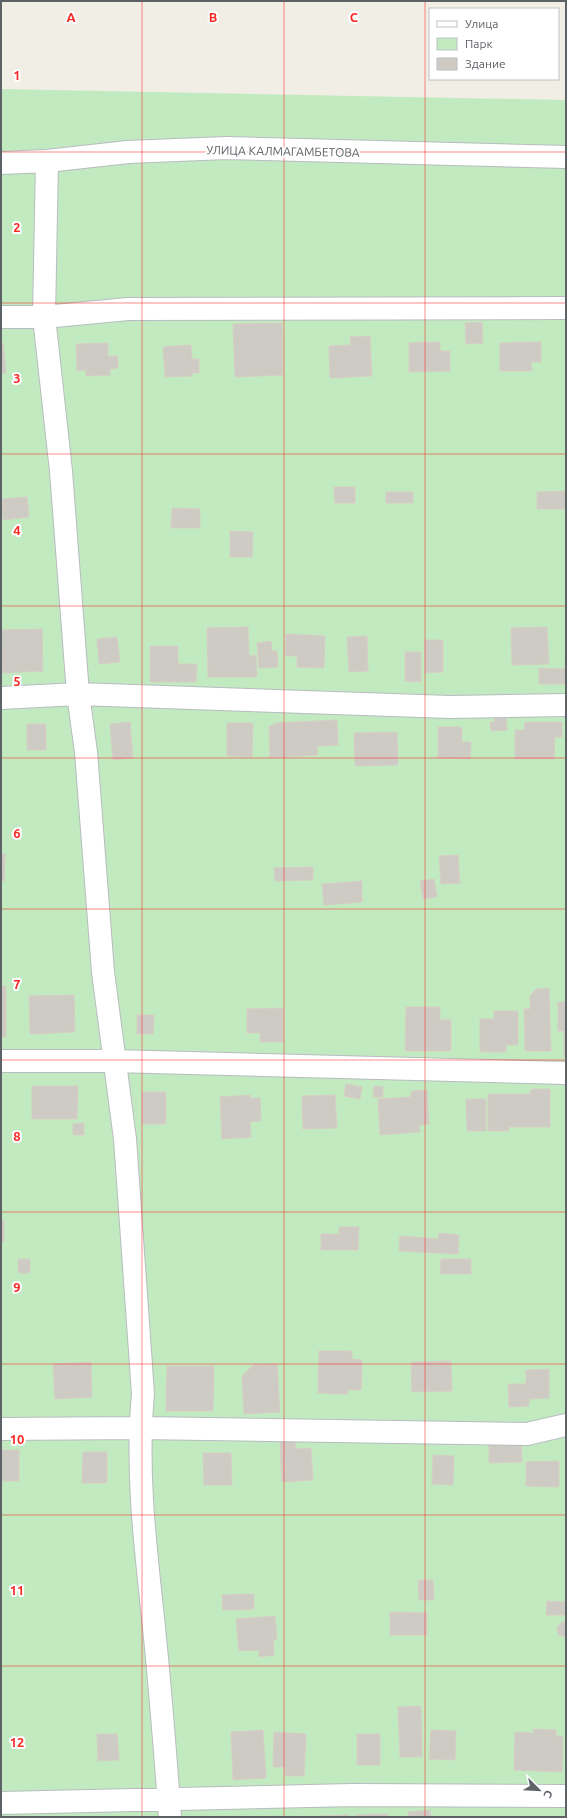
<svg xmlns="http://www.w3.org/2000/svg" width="567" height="1818" viewBox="0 0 567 1818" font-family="Ubuntu,sans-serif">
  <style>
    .green { fill: #c2eac0 }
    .building { fill: #cecac4; stroke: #d6cfc3 }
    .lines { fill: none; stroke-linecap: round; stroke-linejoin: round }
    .street-casing { stroke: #b8bcc0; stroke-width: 24 }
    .street { stroke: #fff; stroke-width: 22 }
    .grid { fill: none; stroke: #f82b24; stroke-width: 1; stroke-opacity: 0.55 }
    .labels { text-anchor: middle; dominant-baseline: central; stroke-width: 4; stroke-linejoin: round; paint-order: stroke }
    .street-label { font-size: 12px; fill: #5d6267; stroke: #fff }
    .grid-label { font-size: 13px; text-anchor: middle; font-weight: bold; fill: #f82b24; stroke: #fff; stroke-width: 4; stroke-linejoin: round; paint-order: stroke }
  </style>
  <rect width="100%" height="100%" fill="#f1eee6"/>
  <path class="green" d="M1,89L566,100V1817H1Z"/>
  <path class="building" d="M482,322L483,343L466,344L465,323Z
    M282,323L283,375L235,377L233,324Z
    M370,336L372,376L330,378L329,346L351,345L350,337Z
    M440,342V351H450V371L409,372V343Z
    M541,342V362H531L532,371H500V343Z
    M1,343H3L6,373L1,374Z
    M108,343V356H118V368L110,369V375L86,376V370L77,371L76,344Z
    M191,345L192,359H199V373H192V376L165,377L163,347Z
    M334,487H355V503H335Z
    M566,491V509H537V492Z
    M386,492H413V503H386Z
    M27,497L29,517L3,520L2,499Z
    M172,508L200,509V528H171Z
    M230,531L253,532L252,557H230Z
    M248,627L249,656L256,655L257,677H208L207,628Z
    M547,627L549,664L512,665L511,628Z
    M42,629L43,671L2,673L1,630Z
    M566,633V684H539V668L565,669Z
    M286,634L325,636L324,668L297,667V656H285Z
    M367,636L368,671L349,672L347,637Z
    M117,637L120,662L99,664L97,639Z
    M425,640H443V672L425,673Z
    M271,641L272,651H277L278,667L259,668L257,643Z
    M150,646H178V664H197L196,682H150Z
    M405,652H421V682L405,681Z
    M494,716H506L507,730L491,731L490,722H495Z
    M337,720L338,745L317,746L318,755L270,758L269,727L276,723Z
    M130,722L133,758L113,760L110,724Z
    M525,722H562V737H555L554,759H515V730H524Z
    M227,723H253L252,757L227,756Z
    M27,724H46V750H27Z
    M438,727H462V742H471L470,759L438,758Z
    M397,732L398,765L355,766L354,733Z
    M1,854H5L4,881H1Z
    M458,855L460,883L441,884L439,856Z
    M313,867V880L275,881L274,868Z
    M434,879L437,897L423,899L420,881Z
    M362,881V902L324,905L322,884Z
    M1,986H6V1037H1Z
    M549,988L551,1051H525L524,1009H530V996L536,989Z
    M74,995L75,1032L30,1034L29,996Z
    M558,1002H566V1056H564V1031H558Z
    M406,1007H440V1020H451V1051H405Z
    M283,1008V1042H260V1033H247V1009Z
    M494,1011H518V1045H506V1052H480V1019H494Z
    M137,1015H154L153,1034H137Z
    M346,1084L362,1087L360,1099L344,1096Z
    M32,1086H78L77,1119H32Z
    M374,1086L383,1087V1097H373Z
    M532,1089H550V1127H508L509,1131H488V1094H529Z
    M427,1090L429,1124L419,1125L420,1132L380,1135L378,1099L411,1097V1091Z
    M142,1092H166V1124H142Z
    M250,1095V1098H260L261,1121L250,1122L251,1137L222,1139L220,1097Z
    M335,1095L337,1128L303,1129L302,1096Z
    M466,1099H486V1131H467Z
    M84,1123V1135H73V1124Z
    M1,1220H4V1242H1Z
    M339,1227H359L358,1250H321V1234H339Z
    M439,1233L459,1235L458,1254L399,1251L400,1236L438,1239Z
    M18,1259H30V1273H18Z
    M441,1259H471V1274H440Z
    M319,1351H352V1359L362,1360L361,1390H348V1394L318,1393Z
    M451,1361L452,1391L412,1392L411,1362Z
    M91,1362L92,1397L55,1399L53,1364Z
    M277,1364L280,1412L244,1414L242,1376L253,1365Z
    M167,1366H214L213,1411H166Z
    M549,1369V1398L529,1399V1406L509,1407L508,1384H526V1370Z
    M295,1440L296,1449L311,1448L313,1480L282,1482L280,1441Z
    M521,1443L522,1462L489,1463V1445Z
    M1,1450H19V1481H1Z
    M83,1452H107V1483H82Z
    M203,1453H231L232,1485H204Z
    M433,1455L454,1456L453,1485L432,1484Z
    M559,1461V1487L526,1486V1462Z
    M418,1580H433L434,1600H419Z
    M254,1594V1609L223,1610L222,1595Z
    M547,1601L566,1602V1615H546Z
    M390,1612L427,1613V1635H390Z
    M275,1616L277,1640H273L274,1655L259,1657V1650L239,1651L236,1619Z
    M562,1622H566V1637L559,1635L557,1630L558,1626Z
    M421,1706L422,1757H400L398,1707Z
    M533,1729L556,1730V1736H563L562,1772L514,1770L515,1732L534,1733Z
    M263,1730L266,1778L233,1780L231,1732Z
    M431,1730L456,1731L455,1760L429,1759Z
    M274,1732L306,1734L304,1776H285V1767H273Z
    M97,1734H117L119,1760L98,1761Z
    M357,1734H380V1765H357Z
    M430,1810L431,1817H408V1812Z
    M388,1814V1817H356V1815Z
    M349,1815V1817H320V1816Z"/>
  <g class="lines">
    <g class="street-casing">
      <path id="street" d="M47,161L44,317L61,471L78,694L86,752L103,972L125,1139L143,1394C136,1469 145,1543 153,1618C160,1684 165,1750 170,1817
        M1,163L47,161L128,152L226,148L566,157
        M1,317H44L128,309L566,308
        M1,698L78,694L450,707L566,705
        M1,1061H114L566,1073
        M1,1429L140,1428L527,1434L566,1425
        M1,1803L353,1795L566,1796"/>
    </g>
    <use href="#street" class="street"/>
  </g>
  <path class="grid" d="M142,1V1817M284,1V1817M425,1V1817M1,152H566M1,303H566M1,454H566M1,606H566M1,758H566M1,909H566M1,1060H566M1,1212H566M1,1364H566M1,1515H566M1,1666H566"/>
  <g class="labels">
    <g class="street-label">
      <text transform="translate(283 151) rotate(1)">УЛИЦА КАЛМАГАМБЕТОВА</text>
    </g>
  </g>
  <g class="grid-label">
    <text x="71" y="22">A</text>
    <text x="213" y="22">B</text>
    <text x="354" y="22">C</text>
    <text x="17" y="80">1</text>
    <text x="17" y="232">2</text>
    <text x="17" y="383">3</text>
    <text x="17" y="535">4</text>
    <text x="17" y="686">5</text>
    <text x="17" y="838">6</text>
    <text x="17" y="989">7</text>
    <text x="17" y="1141">8</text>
    <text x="17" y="1292">9</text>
    <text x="17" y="1444">10</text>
    <text x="17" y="1595">11</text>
    <text x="17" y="1747">12</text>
  </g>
  <rect width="567" height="1818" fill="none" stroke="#5d6267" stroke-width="4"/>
  <rect x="429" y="8" width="130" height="72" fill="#ffffff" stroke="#bec0c2"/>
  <rect x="437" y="21" width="20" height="6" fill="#ffffff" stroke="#bec0c2"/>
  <text x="465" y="28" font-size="12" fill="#5d6267">Улица</text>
  <rect x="437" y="38" width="20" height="12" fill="#c2eac0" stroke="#bec0c2"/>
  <text x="465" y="48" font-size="12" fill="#5d6267">Парк</text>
  <rect x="437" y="58" width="20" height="12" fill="#cecac4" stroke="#bec0c2"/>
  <text x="465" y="68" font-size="12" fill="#5d6267">Здание</text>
  <g transform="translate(539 1790) rotate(114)" stroke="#ffffff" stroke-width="3" paint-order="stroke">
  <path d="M0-3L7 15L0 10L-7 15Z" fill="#5d6267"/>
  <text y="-6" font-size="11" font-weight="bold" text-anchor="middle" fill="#5d6267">С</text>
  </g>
</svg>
